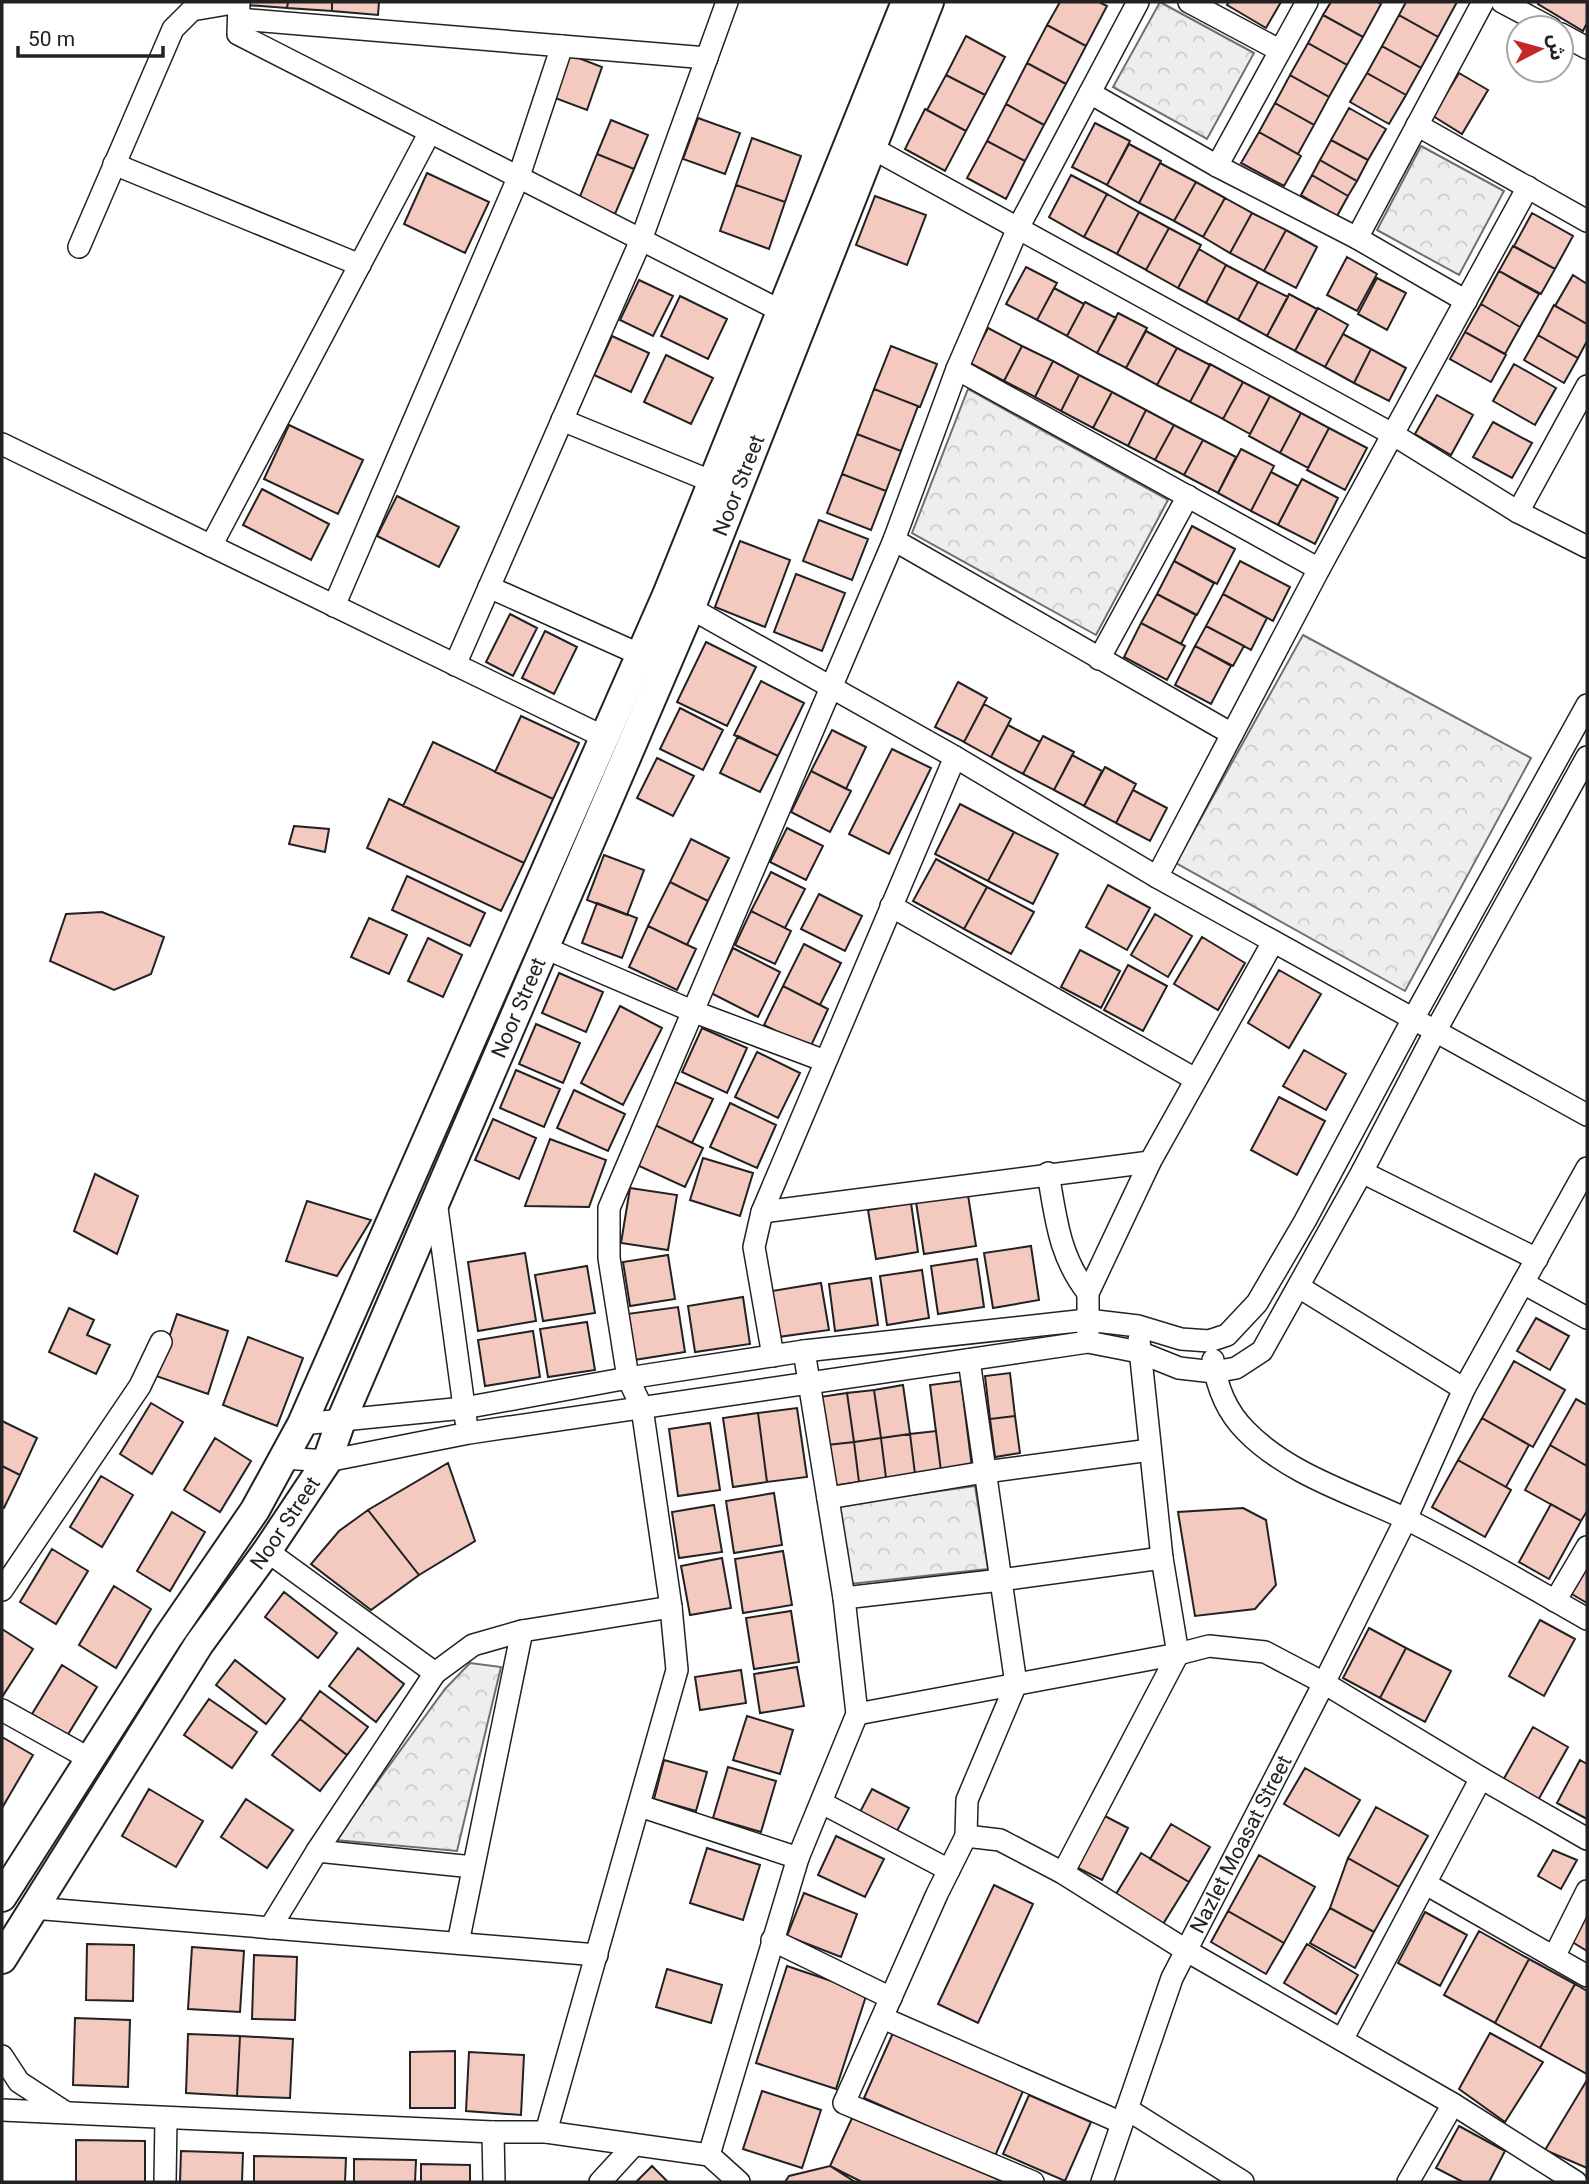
<svg xmlns="http://www.w3.org/2000/svg" width="1589" height="2184" viewBox="0 0 1589 2184" font-family="Roboto,'Noto Sans Arabic',sans-serif">
  <style>
    .park { fill: url(#park-crowns); stroke: #6f6f6f; stroke-width: 2 }
    .building { fill: #f3c9c0; stroke: #222; stroke-width: 2 }
    .lines { fill: none; stroke-linecap: round; stroke-linejoin: round }
    .minor-casing { stroke: #222; stroke-width: 24 }
    .major-casing { stroke: #222; stroke-width: 32 }
    .minor { stroke: #fff; stroke-width: 21 }
    .major { stroke: #fff; stroke-width: 28 }
    .labels { text-anchor: middle; dominant-baseline: central; stroke-width: 5; stroke-linejoin: round; paint-order: stroke }
    .street-label { font-size: 21px; fill: #222; stroke: #fff }
  </style>
  <defs>
    <pattern id="park-crowns" width="20" height="18" patternUnits="userSpaceOnUse" patternTransform="scale(1.75)"><rect width="20" height="18" fill="#eee"/><path d="M2 6a3 3 0 1 1 6 0M12 15a3 3 0 1 1 6 0" fill="none" stroke="#ccc"/></pattern>
  </defs>
  <rect width="100%" height="100%" fill="#fff"/>
  <path class="park" d="M1160,2L1254,53L1207,139L1113,87Z
    M1421,146L1504,191L1459,275L1377,230Z
    M968,389L1168,500L1096,635L912,533Z
    M1303,635L1531,758L1405,991L1176,863Z
    M975,1486L988,1569L850,1584L838,1505Z
    M470,1663L501,1667L457,1851L335,1840L445,1689Z"/>
  <path class="building" d="M247,2H288L287,8L246,5Z
    M288,2H332V11L287,8Z
    M332,2H379L378,15L332,11Z
    M1060,2H1099L1107,6L1086,46L1047,25Z
    M1229,2H1281L1266,28L1227,5Z
    M1331,2H1378L1381,4L1363,37L1323,15Z
    M1406,2H1457L1438,37L1399,15Z
    M1539,2H1587V23L1583,31L1538,4Z
    M1323,15L1363,37L1347,65L1308,43Z
    M1399,15L1438,37L1421,68L1382,46Z
    M1047,25L1086,46L1066,84L1027,63Z
    M966,36L1005,57L985,95L946,75Z
    M1308,43L1347,65L1329,97L1290,75Z
    M1382,46L1421,68L1406,95L1367,73Z
    M563,52L602,67L587,110L547,95Z
    M1027,63L1066,84L1044,125L1006,104Z
    M1367,73L1406,95L1389,124L1350,102Z
    M1459,73L1488,90L1462,134L1433,116Z
    M946,75L985,95L966,131L927,110Z
    M1290,75L1329,97L1314,125L1275,103Z
    M1275,103L1314,125L1298,154L1259,132Z
    M1006,104L1044,125L1025,161L987,141Z
    M1349,108L1386,129L1368,160L1331,140Z
    M925,109L966,131L945,171L905,149Z
    M698,118L740,133L725,174L683,159Z
    M611,120L648,135L634,169L597,154Z
    M1095,123L1130,141L1107,185L1072,167Z
    M1259,132L1301,156L1284,186L1241,163Z
    M752,138L801,156L785,202L736,185Z
    M1331,140L1368,160L1357,181L1320,160Z
    M987,141L1025,161L1006,199L967,178Z
    M1129,144L1161,161L1139,203L1107,185Z
    M597,154L634,169L615,214L579,199Z
    M1320,160L1357,181L1348,196L1312,175Z
    M1160,163L1196,182L1174,221L1139,203Z
    M427,173L489,202L465,253L404,224Z
    M1071,175L1107,194L1084,237L1049,217Z
    M1312,175L1348,196L1337,216L1301,195Z
    M1196,182L1225,198L1203,237L1174,221Z
    M736,185L785,202L769,249L720,231Z
    M1107,194L1139,212L1117,254L1084,237Z
    M875,196L926,215L907,265L856,245Z
    M1225,198L1252,213L1230,253L1203,237Z
    M1139,212L1169,228L1146,270L1117,254Z
    M1252,213L1286,230L1264,271L1230,253Z
    M1532,213L1573,236L1555,269L1514,246Z
    M1169,228L1201,245L1178,288L1146,270Z
    M1286,230L1317,247L1296,288L1264,271Z
    M1513,246L1555,269L1541,294L1499,271Z
    M1199,249L1226,265L1206,303L1178,288Z
    M1347,257L1377,274L1357,311L1327,295Z
    M1226,265L1258,282L1238,320L1206,303Z
    M1026,267L1057,283L1037,320L1006,304Z
    M1499,271L1539,294L1520,327L1481,304Z
    M1573,275L1587,284V324L1555,306Z
    M1377,278L1406,293L1387,330L1358,314Z
    M639,280L673,296L653,336L620,320Z
    M1258,282L1288,297L1267,336L1238,320Z
    M1054,288L1084,304L1067,336L1037,320Z
    M1289,294L1317,309L1295,351L1267,336Z
    M680,296L727,319L708,359L661,336Z
    M1085,302L1116,318L1097,353L1067,336Z
    M1481,304L1520,327L1505,354L1465,332Z
    M1554,305L1587,324V341L1578,358L1538,335Z
    M1318,308L1348,325L1325,367L1295,351Z
    M1118,313L1147,328L1126,368L1097,353Z
    M988,328L1022,346L1004,381L970,363Z
    M1146,331L1177,348L1157,385L1126,368Z
    M1465,332L1506,355L1491,382L1450,359Z
    M1343,334L1371,349L1354,383L1325,367Z
    M1538,335L1578,358L1564,383L1524,360Z
    M612,336L649,353L631,392L594,375Z
    M891,346L937,364L920,407L874,389Z
    M1022,346L1053,361L1035,397L1004,381Z
    M1177,348L1210,365L1190,402L1157,385Z
    M1371,349L1406,368L1389,401L1354,383Z
    M666,355L713,378L691,424L644,402Z
    M1053,361L1079,375L1061,411L1035,397Z
    M1210,364L1243,382L1223,419L1190,402Z
    M1514,364L1556,388L1535,425L1493,401Z
    M1079,375L1112,392L1093,428L1061,411Z
    M1243,382L1270,396L1250,434L1223,419Z
    M874,389L918,406L901,451L857,434Z
    M1112,392L1146,410L1128,446L1093,428Z
    M1437,395L1473,415L1451,455L1415,434Z
    M1270,396L1301,413L1280,453L1249,436Z
    M1146,410L1174,425L1155,460L1128,446Z
    M1301,413L1329,428L1308,468L1280,453Z
    M1493,422L1532,443L1512,478L1473,457Z
    M289,425L363,460L338,514L264,479Z
    M1174,425L1203,440L1184,475L1155,460Z
    M1329,428L1367,448L1345,490L1307,470Z
    M857,434L901,451L886,491L842,474Z
    M1203,440L1236,457L1218,493L1184,475Z
    M1241,449L1274,466L1251,511L1218,493Z
    M1271,472L1298,486L1278,525L1251,511Z
    M842,474L886,491L871,530L827,513Z
    M1302,479L1338,498L1315,544L1278,525Z
    M262,489L329,524L311,560L243,525Z
    M397,496L459,527L439,567L377,536Z
    M819,520L868,539L852,580L803,561Z
    M1192,526L1235,549L1217,584L1174,561Z
    M740,541L790,560L765,627L715,607Z
    M1174,561L1214,583L1197,615L1157,594Z
    M1240,561L1290,587L1273,621L1223,594Z
    M796,574L845,593L822,651L774,632Z
    M1157,594L1196,615L1181,644L1141,623Z
    M1223,594L1267,618L1251,650L1206,626Z
    M510,614L537,628L513,676L486,662Z
    M1141,623L1185,646L1167,680L1124,657Z
    M1206,626L1244,646L1233,666L1195,646Z
    M545,631L577,647L554,694L522,678Z
    M706,642L756,667L727,726L677,702Z
    M1195,646L1231,666L1211,704L1175,685Z
    M761,681L804,703L778,756L734,735Z
    M958,682L987,698L964,742L935,727Z
    M984,704L1011,719L991,757L964,742Z
    M680,708L723,730L703,770L660,749Z
    M521,716L579,743L553,799L495,772Z
    M1008,725L1040,742L1023,774L991,757Z
    M832,730L866,747L846,789L811,771Z
    M738,736L778,756L760,792L720,773Z
    M1043,736L1074,752L1054,790L1023,774Z
    M433,742L553,799L524,863L403,806Z
    M892,749L931,768L889,854L849,834Z
    M1072,755L1102,771L1084,806L1054,790Z
    M657,758L694,776L673,816L637,798Z
    M1105,767L1136,784L1116,823L1084,806Z
    M811,771L851,791L830,832L791,812Z
    M1133,790L1167,808L1150,841L1116,823Z
    M389,799L524,863L501,911L367,848Z
    M960,804L1014,832L988,881L935,854Z
    M294,826L329,829L325,852L289,844Z
    M787,828L823,846L806,880L770,862Z
    M1014,832L1058,854L1033,904L988,881Z
    M691,839L729,858L708,901L670,882Z
    M604,855L644,870L627,915L587,900Z
    M936,859L987,887L964,929L913,901Z
    M771,872L805,889L785,928L751,911Z
    M407,876L485,913L470,946L392,910Z
    M670,882L708,901L687,945L648,926Z
    M1108,885L1150,908L1127,950L1086,927Z
    M987,887L1034,912L1011,954L964,929Z
    M819,894L862,916L845,951L801,929Z
    M597,903L637,918L622,958L582,943Z
    M751,911L791,931L775,964L735,945Z
    M102,912L164,937L151,974L114,990L50,961L66,914Z
    M1155,914L1192,936L1168,977L1131,955Z
    M369,918L407,935L389,974L351,957Z
    M648,926L696,949L677,990L629,967Z
    M1202,937L1245,963L1218,1010L1174,984Z
    M428,938L462,955L443,997L408,981Z
    M804,944L841,963L820,1005L783,986Z
    M733,948L780,972L758,1017L711,993Z
    M1080,950L1120,971L1101,1008L1061,987Z
    M1128,965L1167,986L1143,1031L1104,1010Z
    M1279,970L1321,994L1289,1048L1248,1023Z
    M559,973L603,992L586,1032L542,1013Z
    M783,986L828,1009L810,1048L764,1025Z
    M620,1006L662,1028L623,1105L581,1083Z
    M536,1024L580,1043L563,1083L519,1064Z
    M702,1028L747,1048L727,1093L682,1072Z
    M1304,1050L1346,1074L1326,1110L1283,1086Z
    M757,1052L800,1073L778,1118L735,1097Z
    M516,1070L560,1089L544,1127L500,1108Z
    M675,1082L713,1099L692,1143L655,1125Z
    M574,1090L625,1114L608,1151L557,1128Z
    M1279,1097L1325,1121L1297,1175L1251,1150Z
    M730,1103L776,1125L757,1168L710,1147Z
    M493,1119L536,1138L519,1179L475,1160Z
    M655,1125L703,1148L685,1187L637,1165Z
    M550,1139L606,1160L589,1207L525,1206Z
    M703,1158L753,1173L740,1216L690,1200Z
    M95,1174L138,1196L117,1254L74,1231Z
    M630,1188L677,1195L668,1250L621,1243Z
    M968,1195L976,1246L924,1254L916,1202Z
    M307,1201L371,1220L337,1276L286,1261Z
    M911,1203L918,1252L876,1259L868,1210Z
    M1031,1246L1039,1300L993,1308L984,1253Z
    M525,1253L536,1321L478,1331L468,1262Z
    M668,1255L675,1299L630,1306L623,1262Z
    M977,1259L984,1307L938,1314L931,1266Z
    M587,1266L595,1313L543,1321L535,1275Z
    M922,1270L929,1318L887,1325L880,1276Z
    M871,1278L878,1325L835,1331L829,1284Z
    M821,1283L829,1330L778,1337L772,1291Z
    M743,1297L750,1344L695,1352L688,1306Z
    M678,1307L685,1352L634,1360L627,1314Z
    M69,1308L94,1320L87,1335L110,1345L96,1374L49,1352Z
    M177,1314L228,1331L208,1394L156,1376Z
    M1536,1318L1569,1336L1550,1370L1517,1351Z
    M587,1322L595,1370L548,1377L540,1329Z
    M533,1331L540,1377L485,1386L478,1340Z
    M248,1337L303,1358L277,1426L223,1405Z
    M1514,1361L1565,1390L1533,1447L1482,1418Z
    M1010,1373L1015,1416L990,1419L985,1376Z
    M961,1381L972,1467L941,1471L930,1385Z
    M903,1385L910,1434L881,1438L874,1390Z
    M874,1390L881,1438L854,1442L847,1393Z
    M847,1393L854,1442L827,1445L820,1397Z
    M1576,1399L1587,1405V1466L1550,1445Z
    M151,1403L183,1422L152,1474L120,1454Z
    M797,1408L807,1477L767,1482L758,1413Z
    M758,1413L767,1482L733,1487L723,1418Z
    M1015,1416L1020,1453L995,1457L990,1419Z
    M1482,1418L1529,1445L1506,1487L1458,1460Z
    M2,1421L37,1438L20,1475L2,1466Z
    M710,1423L720,1490L678,1496L669,1429Z
    M936,1431L941,1471L915,1474L910,1434Z
    M910,1434L915,1474L886,1478L881,1438Z
    M215,1438L251,1461L220,1512L184,1490Z
    M881,1438L886,1478L859,1482L854,1442Z
    M854,1442L859,1482L832,1486L827,1445Z
    M1550,1445L1587,1466V1511L1581,1521L1525,1490Z
    M1458,1460L1511,1490L1485,1537L1432,1507Z
    M448,1463L475,1541L419,1575L368,1510Z
    M2,1466L20,1475L4,1508L2,1507Z
    M101,1476L133,1495L102,1547L70,1527Z
    M774,1493L782,1545L734,1553L726,1501Z
    M1551,1504L1581,1521L1549,1579L1519,1562Z
    M714,1505L722,1552L679,1558L672,1512Z
    M1243,1508L1266,1520L1276,1585L1255,1609L1195,1616L1178,1512Z
    M368,1510L419,1575L371,1610L311,1564L339,1531Z
    M172,1512L205,1532L170,1591L137,1571Z
    M52,1549L88,1571L56,1624L20,1602Z
    M783,1551L792,1605L743,1613L735,1559Z
    M722,1558L731,1608L690,1615L681,1566Z
    M1587,1565V1603L1570,1593Z
    M114,1586L151,1609L116,1668L79,1645Z
    M284,1592L337,1633L318,1658L265,1617Z
    M791,1611L799,1662L754,1669L746,1618Z
    M1540,1620L1575,1639L1544,1696L1509,1676Z
    M1369,1628L1406,1648L1380,1698L1343,1678Z
    M2,1629L33,1649L2,1697Z
    M358,1648L404,1684L376,1722L329,1686Z
    M1406,1648L1451,1671L1425,1722L1380,1698Z
    M235,1660L285,1699L266,1724L216,1685Z
    M62,1665L97,1687L67,1736L32,1714Z
    M797,1667L804,1706L760,1713L754,1674Z
    M741,1670L746,1703L700,1710L695,1677Z
    M320,1691L368,1727L347,1755L300,1719Z
    M209,1699L257,1732L232,1768L184,1735Z
    M747,1716L793,1730L780,1774L733,1760Z
    M300,1719L347,1755L320,1791L272,1755Z
    M1533,1727L1568,1747L1537,1802L1502,1782Z
    M2,1737L33,1755L2,1808Z
    M664,1760L707,1772L696,1811L654,1799Z
    M1580,1760L1587,1764V1819L1557,1803Z
    M728,1767L776,1781L761,1832L713,1818Z
    M1305,1768L1360,1800L1339,1836L1284,1804Z
    M149,1789L203,1821L176,1867L122,1836Z
    M872,1789L909,1808L897,1831L860,1812Z
    M246,1799L293,1830L267,1868L221,1837Z
    M1376,1807L1428,1836L1399,1887L1348,1858Z
    M1103,1815L1128,1828L1102,1880L1076,1867Z
    M1171,1824L1210,1847L1189,1882L1150,1859Z
    M836,1836L884,1859L865,1897L818,1875Z
    M707,1848L760,1865L743,1920L690,1903Z
    M1553,1850L1577,1860L1561,1889L1538,1876Z
    M1141,1853L1189,1882L1163,1924L1116,1894Z
    M1259,1855L1315,1887L1284,1943L1228,1911Z
    M1348,1858L1399,1887L1374,1932L1330,1908Z
    M994,1885L1033,1904L978,2023L938,2004Z
    M804,1893L857,1914L841,1957L787,1936Z
    M1587,1907V1951L1569,1940Z
    M1330,1908L1374,1932L1355,1968L1310,1943Z
    M1228,1911L1284,1943L1266,1974L1211,1942Z
    M1425,1912L1467,1935L1440,1986L1398,1963Z
    M1479,1931L1529,1959L1495,2023L1444,1995Z
    M87,1944L134,1945L133,2001L86,2000Z
    M1307,1944L1358,1975L1336,2014L1284,1983Z
    M192,1947L244,1951L240,2012L188,2009Z
    M254,1955L297,1957L295,2020L252,2019Z
    M1529,1959L1575,1984L1540,2048L1495,2023Z
    M787,1966L867,1993L836,2089L756,2063Z
    M667,1969L722,1985L711,2023L656,2007Z
    M1575,1984L1587,1991V2074L1540,2048Z
    M75,2018L130,2020L128,2087L73,2085Z
    M893,2033L1023,2091L995,2156L864,2098Z
    M1490,2033L1543,2062L1505,2122L1459,2089Z
    M188,2034L240,2036L237,2096L186,2093Z
    M240,2036L293,2039L290,2098L237,2096Z
    M455,2051V2108H410V2052Z
    M469,2052L524,2055L521,2115L466,2111Z
    M1587,2080V2168L1545,2150Z
    M762,2091L821,2110L802,2168L743,2149Z
    M1029,2095L1091,2122L1065,2181L1003,2154Z
    M852,2118L1005,2182H862L830,2166Z
    M1459,2126L1505,2151L1489,2182H1463L1436,2168Z
    M76,2140L145,2141V2182H76Z
    M181,2151L243,2153L242,2182H180Z
    M254,2156L346,2158L345,2182H254Z
    M354,2159L416,2160L415,2182H354Z
    M421,2164L470,2165V2182H421Z
    M652,2166L668,2182H636Z
    M830,2166L855,2182H785L789,2176Z"/>
  <g class="lines">
    <g class="minor-casing">
      <g id="minor">
        <path d="M239,2L238,34L781,311"/>
        <path d="M1189,2L1279,50"/>
        <path d="M1502,2L1551,28"/>
        <path d="M239,19L707,58"/>
        <path d="M1561,34L1587,48"/>
        <path d="M1090,93L1217,166L1357,238L1466,301"/>
        <path d="M1417,125L1587,221"/>
        <path d="M872,148L1394,435L1518,512L1587,547"/>
        <path d="M114,164L360,265"/>
        <path d="M1217,166L1307,2"/>
        <path d="M1357,238L1483,2"/>
        <path d="M79,247L173,29L192,10L239,2"/>
        <path d="M957,369L1319,569"/>
        <path d="M562,420L713,482"/>
        <path d="M2,444L604,737"/>
        <path d="M1518,512L1587,386"/>
        <path d="M894,540L1232,734"/>
        <path d="M211,546L430,132"/>
        <path d="M489,587L641,655"/>
        <path d="M678,601L955,757L1157,877L1587,1115"/>
        <path d="M334,606L519,176L562,46"/>
        <path d="M1099,659L1188,496"/>
        <path d="M455,665L641,240L727,2"/>
        <path d="M1157,877L1319,569L1528,187"/>
        <path d="M891,906L1195,1079"/>
        <path d="M545,948L692,1011L825,1061"/>
        <path d="M1362,1172L1537,1259"/>
        <path d="M1048,1173C1056,1219 1059,1256 1088,1293"/>
        <path d="M436,1201L466,1421"/>
        <path d="M762,1212L1150,1162"/>
        <path d="M1523,1283L1587,1318"/>
        <path d="M1299,1287L1464,1389"/>
        <path d="M1088,1333V1293L1150,1162L1273,942"/>
        <path d="M773,1356L754,1247L762,1212L955,757"/>
        <path d="M1213,1360C1217,1388 1226,1411 1246,1431C1288,1474 1351,1493 1404,1518C1467,1549 1527,1585 1587,1619"/>
        <path d="M302,1424L464,1408L628,1378L804,1351L1087,1320L1138,1326L1181,1339L1209,1341L1227,1335L1257,1303L1305,1221L1413,1019L1587,705"/>
        <path d="M284,1458L327,1461L469,1433L1088,1342L1139,1352L1179,1368L1214,1372L1236,1368L1262,1351L1362,1172L1436,1030L1587,757"/>
        <path d="M828,1498L985,1472L1150,1450"/>
        <path d="M267,1551L435,1673"/>
        <path d="M2,1590L140,1386L161,1342"/>
        <path d="M844,1598L1001,1580L1162,1558"/>
        <path d="M1555,1601L1587,1547"/>
        <path d="M2,1710L90,1759"/>
        <path d="M857,1714L1178,1654L1209,1646L1265,1652L1324,1683L1481,1778L1587,1839"/>
        <path d="M822,1803L949,1870"/>
        <path d="M640,1806L798,1858"/>
        <path d="M966,1836L967,1800L1016,1684L969,1360"/>
        <path d="M317,1851L473,1867"/>
        <path d="M1063,1873L1178,1654L1162,1558L1139,1340"/>
        <path d="M1426,1884L1587,1976"/>
        <path d="M33,1908L597,1955"/>
        <path d="M270,1928L317,1851L435,1673L473,1645L522,1631L671,1607"/>
        <path d="M772,1940L891,1998"/>
        <path d="M458,1943L522,1631"/>
        <path d="M1554,1957L1587,1891"/>
        <path d="M883,2018L1122,2123"/>
        <path d="M1342,2040L1481,1778"/>
        <path d="M2,2056L19,2082L65,2112"/>
        <path d="M1127,2109L1243,2182"/>
        <path d="M2,2110L493,2132H546L709,2155L739,2182"/>
        <path d="M493,2132L494,2182"/>
        <path d="M546,2132L677,1670L671,1607L642,1408L628,1378L609,1258V1208L894,540L957,369L1018,228L1138,2"/>
        <path d="M709,2155L798,1858L857,1714L844,1598L804,1351"/>
        <path d="M165,2182L166,2118"/>
        <path d="M600,2182L634,2145"/>
        <path d="M1033,2182L844,2103L937,1894L966,1836L1000,1840L1063,1873L1187,1951L1453,2104L1576,2182"/>
        <path id="s1" d="M1102,2182L1172,1978L1324,1683L1406,1519L1464,1389L1587,1168"/>
        <path d="M1408,2182L1453,2104"/>
      </g>
    </g>
    <g class="major-casing">
      <g id="major">
        <path d="M2,1897L168,1637L255,1510L302,1424L667,595L906,2"/>
        <path id="s2" d="M2,1959L199,1644L267,1551L327,1461L341,1421L690,609L929,2"/>
      </g>
    </g>
    <use href="#minor" class="minor"/>
    <use href="#major" class="major"/>
  </g>
  <g class="labels">
    <g class="street-label">
      <text stroke="none"><textPath href="#s2" startOffset="1654">Noor Street</textPath></text>
      <text stroke="none"><textPath href="#s2" startOffset="1087">Noor Street</textPath></text>
      <text stroke="none"><textPath href="#s2" startOffset="520">Noor Street</textPath></text>
      <text stroke="none"><textPath href="#s1" startOffset="366">Nazlet Moasat Street</textPath></text>
    </g>
  </g>
  <rect width="1589" height="2184" fill="none" stroke="#222222" stroke-width="7"/>
  <g transform="translate(1540 49) rotate(84)"><circle r="33" fill="#ffffff" stroke="#a7a7a7" stroke-width="2"/>
  <path d="M0-5L12 26L0 18L-12 26Z" fill="#c62828"/>
  <text y="-10" font-size="19" font-weight="bold" text-anchor="middle" fill="#222222">ش</text>
  </g>
  <path d="M18 46v10h145v-10" fill="none" stroke="#222222" stroke-width="3.5"/>
  <text x="28" y="46" font-size="21" fill="#222222" stroke="#ffffff" stroke-width="5" paint-order="stroke">50 m</text>
</svg>
